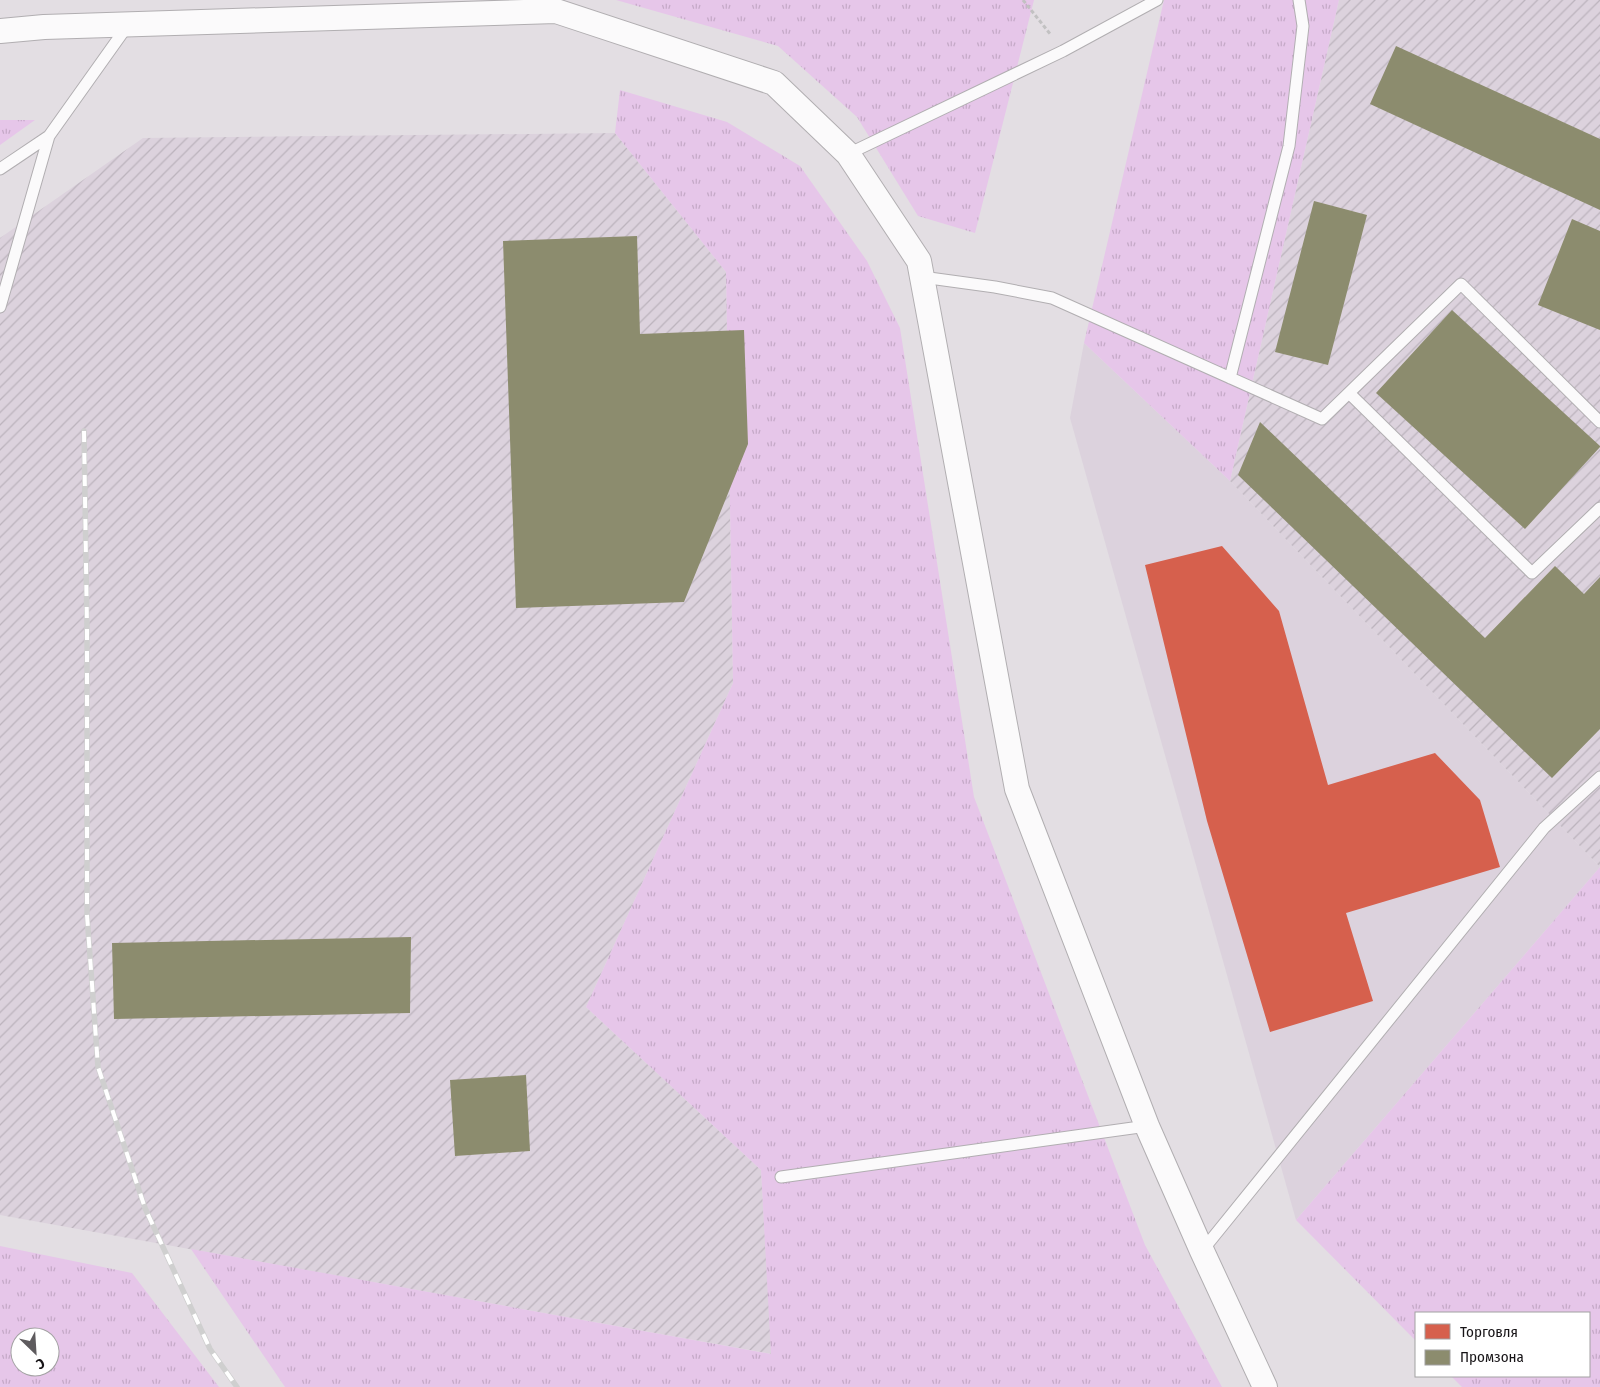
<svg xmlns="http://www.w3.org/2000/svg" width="1600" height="1387" viewBox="0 0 1600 1387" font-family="'Fira Sans Condensed',sans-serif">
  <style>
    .built { fill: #dcd2dd }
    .industrial { fill: url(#industrial-furrows) }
    .grass { fill: url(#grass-tufts); fill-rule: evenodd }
    .shops { fill: #d6604d }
    .industry { fill: #8c8c6e }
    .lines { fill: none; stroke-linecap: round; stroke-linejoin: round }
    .lane-casing { stroke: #b1aeb1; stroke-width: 13 }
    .street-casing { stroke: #b1aeb1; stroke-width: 26 }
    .path { stroke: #c2c1c2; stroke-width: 3; stroke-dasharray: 4 2.5; stroke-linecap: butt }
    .lane { stroke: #fbfafb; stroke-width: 11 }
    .street { stroke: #fbfafb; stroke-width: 24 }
    .rail-casing { stroke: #cfcfcf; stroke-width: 5.5 }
    .rail { stroke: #fff; stroke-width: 4; stroke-dasharray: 11; stroke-linecap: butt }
  </style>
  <defs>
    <pattern id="industrial-furrows" width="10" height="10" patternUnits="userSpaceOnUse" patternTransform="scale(1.25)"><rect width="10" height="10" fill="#dcd2dd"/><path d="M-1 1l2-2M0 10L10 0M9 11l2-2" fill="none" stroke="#bcb3bd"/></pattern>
    <pattern id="grass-tufts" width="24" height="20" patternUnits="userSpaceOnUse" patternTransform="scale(1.25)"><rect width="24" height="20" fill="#e6c6e9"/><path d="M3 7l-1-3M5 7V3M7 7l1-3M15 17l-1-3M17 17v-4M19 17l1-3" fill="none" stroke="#c5a9c7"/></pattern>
  </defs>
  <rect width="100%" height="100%" fill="#e3dee3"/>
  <path class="built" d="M1084,343L1230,481L1600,867L1296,1220L1070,418Z"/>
  <path class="industrial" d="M1339,0H1600V867L1230,481Z
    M615,133L726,272L733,683L586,1007L761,1170L772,1354L0,1215V238L143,138Z"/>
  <path class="grass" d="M616,0H1034L975,233L918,216L857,117L778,46Z
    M1164,0H1339L1230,481L1084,343Z
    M620,90L727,122L800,166L867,261L900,328L974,797L1145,1245L1222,1387H285L191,1249L771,1354L761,1170L586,1007L733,683L726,272L615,133Z
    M0,120H35L0,145Z
    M1600,867V1387H1462L1451,1376H1589V1313H1416V1341L1296,1220Z
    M0,1246L132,1273L219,1387H0ZM20,1337H50V1367H20Z"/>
  <path class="shops" d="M1222,546L1279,611L1328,785L1435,753L1480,800L1500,867L1346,913L1373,1001L1270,1032L1207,821L1145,565Z"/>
  <path class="industry" d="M1396,46L1600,139V210L1370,104Z
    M1314,201L1367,215L1328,365L1275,352Z
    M1572,219L1600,231V330L1538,305Z
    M637,236L640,334L744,330L748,444L684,602L516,608L503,241Z
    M1452,310L1600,446V447L1525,529L1376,393Z
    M1260,422L1485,638L1555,566L1584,594L1600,577V729L1552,778L1238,475Z
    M411,937L410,1013L114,1019L112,943Z
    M526,1075L530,1151L455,1156L450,1080Z"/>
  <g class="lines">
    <g class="lane-casing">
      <path id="lane" d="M848,154L1063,51L1157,0
        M0,169L49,136
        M922,277L995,287L1052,298L1322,419L1461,284L1600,422
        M0,307L49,136L128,25
        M1230,378L1289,146L1303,26L1299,0
        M1349,393L1532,573L1600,508
        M781,1177L1147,1126
        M1202,1251L1544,828L1600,777"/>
    </g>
    <g class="street-casing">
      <path id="street" d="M0,31L44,27L556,11L774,83L848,154L919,261L1017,789L1147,1126L1202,1251L1265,1387"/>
    </g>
    <path class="path" d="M1023,0L1051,35"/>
    <use href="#lane" class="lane"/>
    <use href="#street" class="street"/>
    <g class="rail-casing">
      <path id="rail" d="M84,431L87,628V915L98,1067L145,1208L210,1349L237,1387"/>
    </g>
    <use href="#rail" class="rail"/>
  </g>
  <rect x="1415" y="1312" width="175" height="65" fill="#ffffff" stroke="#a2a1a2"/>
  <rect x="1425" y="1324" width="25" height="15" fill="#d6604d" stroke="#a2a1a2"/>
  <text x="1460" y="1337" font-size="15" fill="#171417">Торговля</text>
  <rect x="1425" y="1350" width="25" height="15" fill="#8c8c6e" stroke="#a2a1a2"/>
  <text x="1460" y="1362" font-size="15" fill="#171417">Промзона</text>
  <g transform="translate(35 1352) rotate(155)"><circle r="24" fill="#ffffff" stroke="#a2a1a2"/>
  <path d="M0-4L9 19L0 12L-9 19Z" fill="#5e5b5e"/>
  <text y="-8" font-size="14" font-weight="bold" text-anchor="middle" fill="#171417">С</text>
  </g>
</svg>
